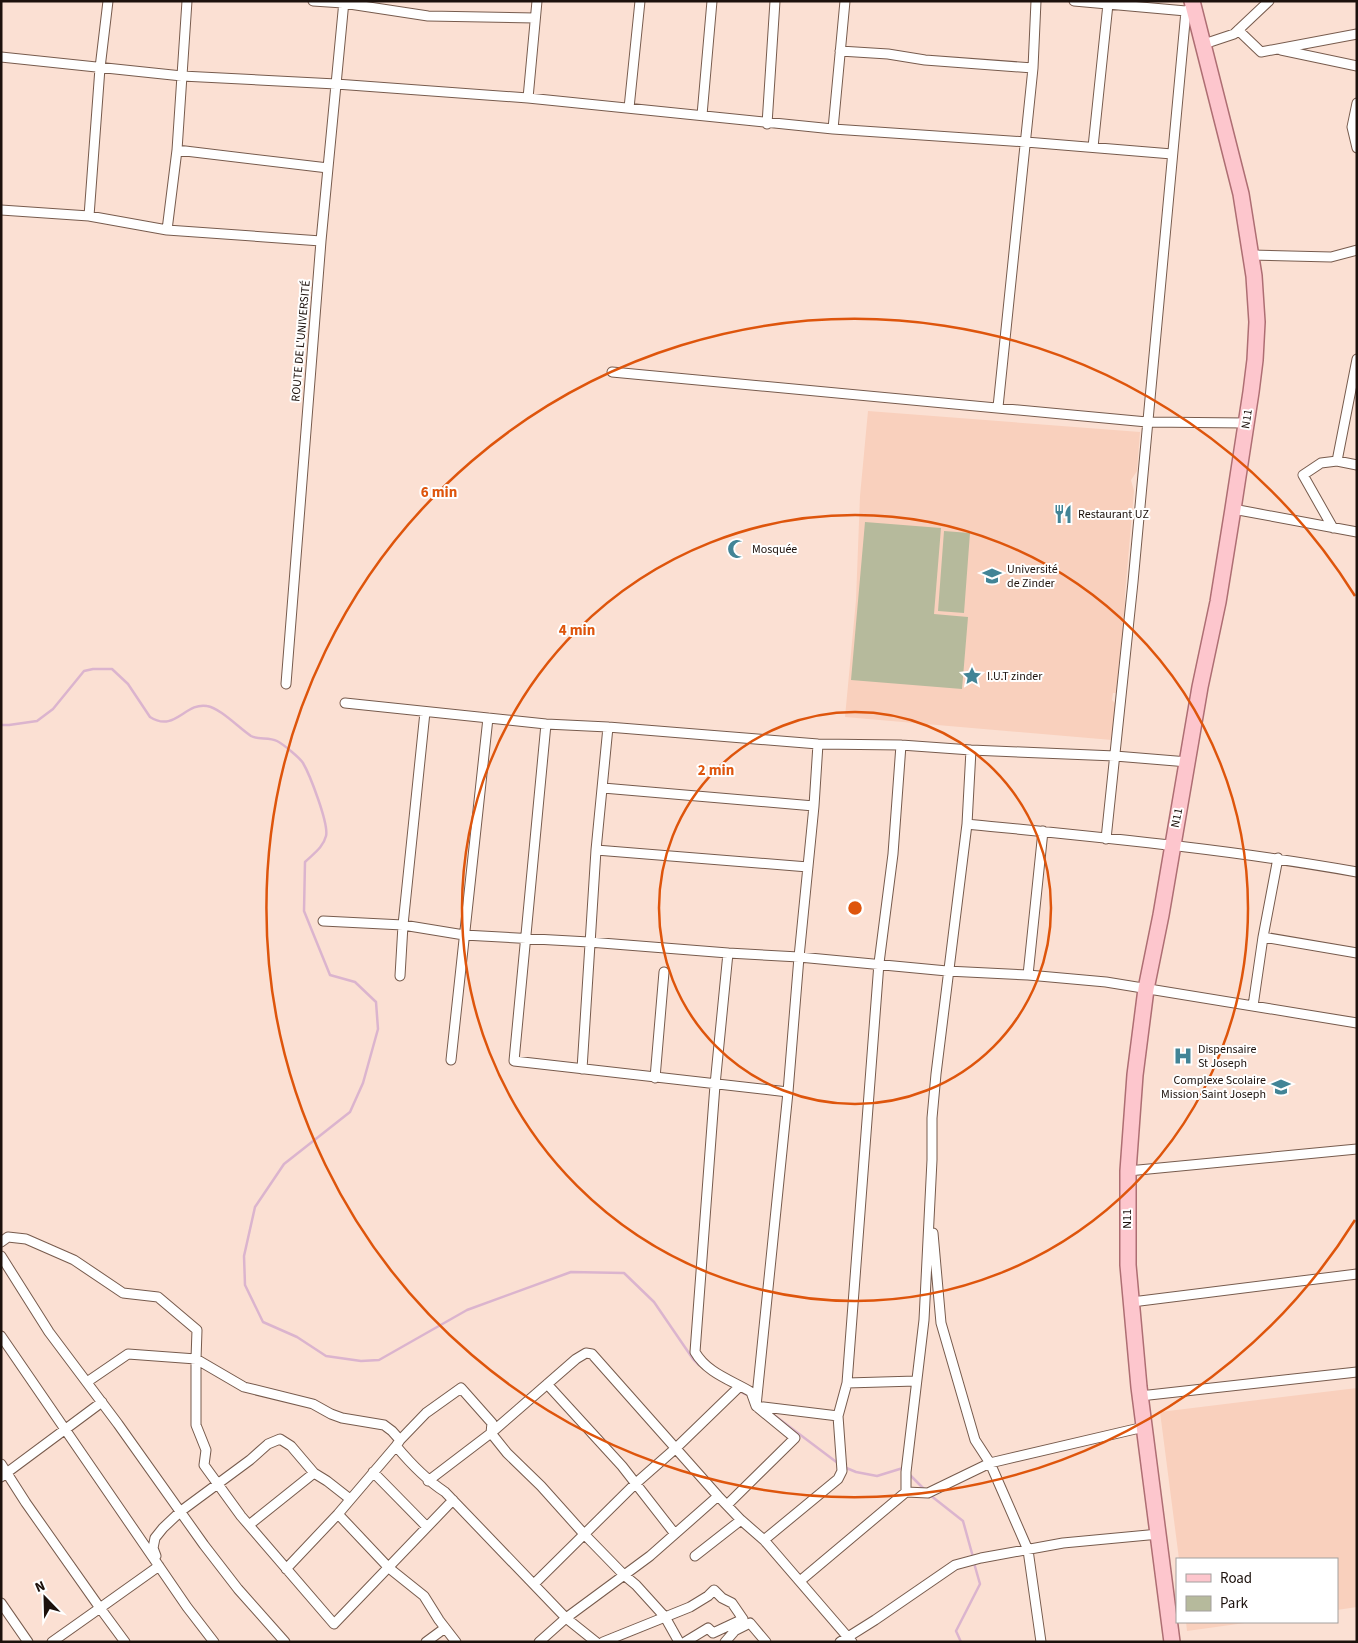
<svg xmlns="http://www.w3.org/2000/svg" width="1358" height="1643" viewBox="0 0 1358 1643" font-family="'Source Sans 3',sans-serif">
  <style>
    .built { fill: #f9d0bd }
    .green { fill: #b6ba9c }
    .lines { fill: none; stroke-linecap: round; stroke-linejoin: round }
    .stream { stroke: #dbb4ce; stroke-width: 2.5 }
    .street-casing { stroke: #775b4d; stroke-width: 11 }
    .primary-casing { stroke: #ae6e73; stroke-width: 18 }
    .street { stroke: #fff; stroke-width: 9 }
    .primary { stroke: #fdc6cd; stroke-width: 15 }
    .ring { fill: none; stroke: #de550c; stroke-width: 2.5 }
    .labels { text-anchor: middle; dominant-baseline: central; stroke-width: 4; stroke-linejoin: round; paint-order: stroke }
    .street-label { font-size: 12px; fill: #1c110c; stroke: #fff }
    .poi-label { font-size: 12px; fill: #1c110c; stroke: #fff; text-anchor: start }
    .centre { fill: #de550c; stroke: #fff; stroke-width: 2.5 }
    .ring-label { font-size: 15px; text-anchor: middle; font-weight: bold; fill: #de550c; stroke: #fff; stroke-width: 4; stroke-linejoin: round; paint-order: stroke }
  </style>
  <rect width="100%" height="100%" fill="#fbe0d3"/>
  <path class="built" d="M868,411L1140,432L1137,471L1131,480L1134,491L1125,594L1124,669L1117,693H1113L1112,700L1116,704L1112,740L845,717L856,600L860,496Z
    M1357,1388V1607L1337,1610V1559H1179L1160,1412Z
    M1186,1622H1252L1187,1631Z"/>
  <path class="green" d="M865,522L941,528L934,614L968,617L962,689L851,680Z
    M944,531L970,533L964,613L938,611Z"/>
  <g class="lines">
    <path class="stream" d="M1,725H9L37,721L53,709L84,671L93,669H112L128,684L150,717C175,733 185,702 207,706C220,708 239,728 251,736C258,740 269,737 277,741C283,744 300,758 303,763C310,775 329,824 326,836C323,848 313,854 305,862L304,911L330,975L355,982L376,1002L378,1029L363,1083L350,1112L284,1164L255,1207L244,1256L245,1285L263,1322L297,1337L326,1356L361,1361L379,1360L467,1310L571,1272L624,1273L654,1302L693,1359L699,1365
      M739,1391L750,1396
      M770,1412L839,1464
      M844,1467L856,1472L877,1476L903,1468
      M909,1474L924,1489
      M930,1495L963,1521L973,1557
      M961,1642L956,1631L980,1584L974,1563"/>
    <g class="street-casing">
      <path id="street" d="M313,1L343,3L428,16L535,18
        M1074,1L1186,11
        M1238,30L1261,52L1357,34
        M1204,44L1234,34L1269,1
        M1281,50L1357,66
        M840,51L888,54L925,60L1033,68
        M1,57L182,76L336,84L528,98L833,129L1026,142L1172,154
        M528,98L537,1
        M1357,103L1352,127L1357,148
        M629,108L640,1
        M702,115L712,1
        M767,124L775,1
        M833,129L845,1
        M1093,147L1108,4
        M177,150L328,168
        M1,210L89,216L167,230L321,241
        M89,216L100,68L108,1
        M167,230L177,150L187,1
        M1251,255L1331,257L1357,250
        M612,372L1147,422L1246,423
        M998,407L1033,68L1036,1
        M1337,461L1357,359
        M1233,509L1357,532
        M1333,528L1303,475L1321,463L1337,461L1357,465
        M286,684L321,241L344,1
        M345,703L546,724L608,727L818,744L901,745L971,750L1115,756L1188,762
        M546,724L514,1061L788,1092
        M818,744L814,806L799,957L788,1092L756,1406L838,1416
        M603,788L814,806
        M967,824C1097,837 1228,849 1357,872
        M1106,839L1133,582L1186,11L1193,7
        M596,850L808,867
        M323,921L403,925L464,935L589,942L728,953L799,957L947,971L1028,975L1106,982L1357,1023
        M1263,937L1357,953
        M1028,975L1043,831
        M400,976L403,925L425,712
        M1253,1006L1263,937L1278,858
        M451,1060L488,718
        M582,1069L596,850L608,727
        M655,1078L664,972
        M1128,1171L1357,1149
        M933,1233L941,1323L975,1440L990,1463L1028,1550L1041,1642
        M1,1242L8,1237L26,1239L74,1260L123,1293L158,1297L197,1330L196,1359L244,1387L313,1404L331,1414L342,1418L384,1425L392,1431L400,1440L426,1413L461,1388L492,1423L491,1433L576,1359L586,1353L592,1354L718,1496L741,1520L764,1540L852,1642
        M1,1256L49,1332L118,1424L204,1545L238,1589L285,1642
        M1132,1302L1357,1274
        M1,1336L187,1607L214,1642
        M87,1382L128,1354L196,1359V1425L206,1450L204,1465L241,1516L334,1624L453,1500
        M847,1383L916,1381
        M547,1384L622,1466L675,1534
        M1140,1396L1357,1372
        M400,1440L396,1446C411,1464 425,1479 445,1492L566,1618L596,1642
        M1,1464L26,1503L100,1608L159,1566
        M373,1472L427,1527
        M1,1477L102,1402
        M428,1481L491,1433L507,1453L541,1486L584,1534L624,1575L636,1585L665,1617L679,1642
        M906,1492V1472L924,1320L932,1160V1118L936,1074L967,824L971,750
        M727,1505L795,1438L756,1406L751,1392C731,1380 707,1373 695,1352L715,1085L728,953
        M338,1514L389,1568L424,1596L439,1620L456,1642
        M249,1525L314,1473
        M764,1540L838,1479L842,1471L838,1416L847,1383L879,963L893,854L901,745
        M156,1556L153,1548L155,1538L163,1528L181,1511L250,1460L268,1444L280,1439L291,1446L314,1473L327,1481L350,1499
        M695,1556L741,1520
        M286,1569L338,1514L396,1446
        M800,1581L906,1492L928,1493L990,1463L1144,1427
        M534,1584L635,1484L676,1448L740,1386
        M1,1603L28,1642
        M736,1630L750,1623L766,1642
        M52,1642L100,1608L125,1642
        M426,1642L445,1628
        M539,1642L566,1618L650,1556L718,1496
        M603,1642L690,1607L708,1596L714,1590L722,1598L732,1603L743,1619
        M685,1642L708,1628L713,1633L743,1619
        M725,1642L739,1626
        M840,1642L875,1620L955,1565L981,1558L1063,1543L1159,1534"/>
    </g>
    <g class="primary-casing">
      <path id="primary" d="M1172,1642L1139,1387L1128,1265V1171L1135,1075L1146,989L1161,915L1200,687L1218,602L1233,509L1251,392L1255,360L1257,322L1254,276L1241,194L1192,1"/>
    </g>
    <use href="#street" class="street"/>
    <use href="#primary" class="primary"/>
  </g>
  <g class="ring">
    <circle cx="855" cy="908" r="196"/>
    <circle cx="855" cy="908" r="393"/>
    <path d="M1355 1220A589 589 0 1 1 1355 596"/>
  </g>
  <defs>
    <g id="restaurant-bare" transform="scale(1.5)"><path d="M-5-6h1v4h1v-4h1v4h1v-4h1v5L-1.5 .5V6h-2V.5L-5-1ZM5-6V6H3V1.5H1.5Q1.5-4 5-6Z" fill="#428496" stroke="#fff" stroke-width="2.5" paint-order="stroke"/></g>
    <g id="mosque-bare" transform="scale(1.5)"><path d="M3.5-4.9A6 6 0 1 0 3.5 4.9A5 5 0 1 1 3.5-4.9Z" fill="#428496" stroke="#fff" stroke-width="2.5" paint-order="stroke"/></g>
    <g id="university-bare" transform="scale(1.5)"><path d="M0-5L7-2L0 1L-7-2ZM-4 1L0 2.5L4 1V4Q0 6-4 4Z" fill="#428496" stroke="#fff" stroke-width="2.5" paint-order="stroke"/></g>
    <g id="sight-bare" transform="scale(1.5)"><path d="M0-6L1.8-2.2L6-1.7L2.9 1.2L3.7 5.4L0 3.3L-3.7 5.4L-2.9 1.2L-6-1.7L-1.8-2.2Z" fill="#428496" stroke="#fff" stroke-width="2.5" paint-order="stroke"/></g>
    <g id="hospital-bare" transform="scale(1.5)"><path d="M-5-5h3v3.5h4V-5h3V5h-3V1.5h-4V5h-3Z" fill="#428496" stroke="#fff" stroke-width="2.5" paint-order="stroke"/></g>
    <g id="school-bare" transform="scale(1.5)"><path d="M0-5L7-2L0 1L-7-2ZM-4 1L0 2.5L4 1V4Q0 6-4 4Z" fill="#428496" stroke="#fff" stroke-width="2.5" paint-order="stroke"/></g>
  </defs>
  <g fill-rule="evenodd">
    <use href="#restaurant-bare" x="1063" y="514"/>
    <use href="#mosque-bare" x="737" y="549"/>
    <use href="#university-bare" x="992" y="576"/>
    <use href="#sight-bare" x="972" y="676"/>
    <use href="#hospital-bare" x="1183" y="1056"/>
    <use href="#school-bare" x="1281" y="1087"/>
  </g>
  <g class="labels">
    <g class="street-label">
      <text transform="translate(301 341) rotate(-85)">ROUTE DE L'UNIVERSITÉ</text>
      <text transform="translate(1247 419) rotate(-81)">N11</text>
      <text transform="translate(1177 818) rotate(-79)">N11</text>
      <text transform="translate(1127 1219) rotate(-90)">N11</text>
    </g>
    <g class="poi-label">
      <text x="1078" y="514">Restaurant UZ</text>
      <text x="752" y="549">Mosquée</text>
      <text x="1007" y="569">Université<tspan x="1007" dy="14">de Zinder</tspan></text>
      <text x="987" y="676">I.U.T zinder</text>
      <text x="1198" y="1049">Dispensaire<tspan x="1198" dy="14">St Joseph</tspan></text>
      <text x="1266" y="1080" text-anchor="end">Complexe Scolaire<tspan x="1266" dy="14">Mission Saint Joseph</tspan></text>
    </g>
  </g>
  <circle cx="855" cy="908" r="8" class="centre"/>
  <g class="ring-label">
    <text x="439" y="497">6 min</text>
    <text x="577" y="635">4 min</text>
    <text x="716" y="775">2 min</text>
  </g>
  <rect width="1358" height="1643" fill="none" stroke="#1c110c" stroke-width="5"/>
  <rect x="1176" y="1558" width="162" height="65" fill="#ffffff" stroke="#a4a09e"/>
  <rect x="1186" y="1574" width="25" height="8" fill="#fdc6cd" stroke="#a4a09e"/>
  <text x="1220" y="1583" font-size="15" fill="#1c110c">Road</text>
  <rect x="1186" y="1596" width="25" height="15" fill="#b6ba9c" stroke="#a4a09e"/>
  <text x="1220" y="1608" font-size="15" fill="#1c110c">Park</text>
  <g transform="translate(45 1598) rotate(337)" stroke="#ffffff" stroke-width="4" paint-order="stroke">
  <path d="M0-4L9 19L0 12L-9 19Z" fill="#1c110c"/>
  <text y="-8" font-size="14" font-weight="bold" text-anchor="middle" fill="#1c110c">N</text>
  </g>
</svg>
